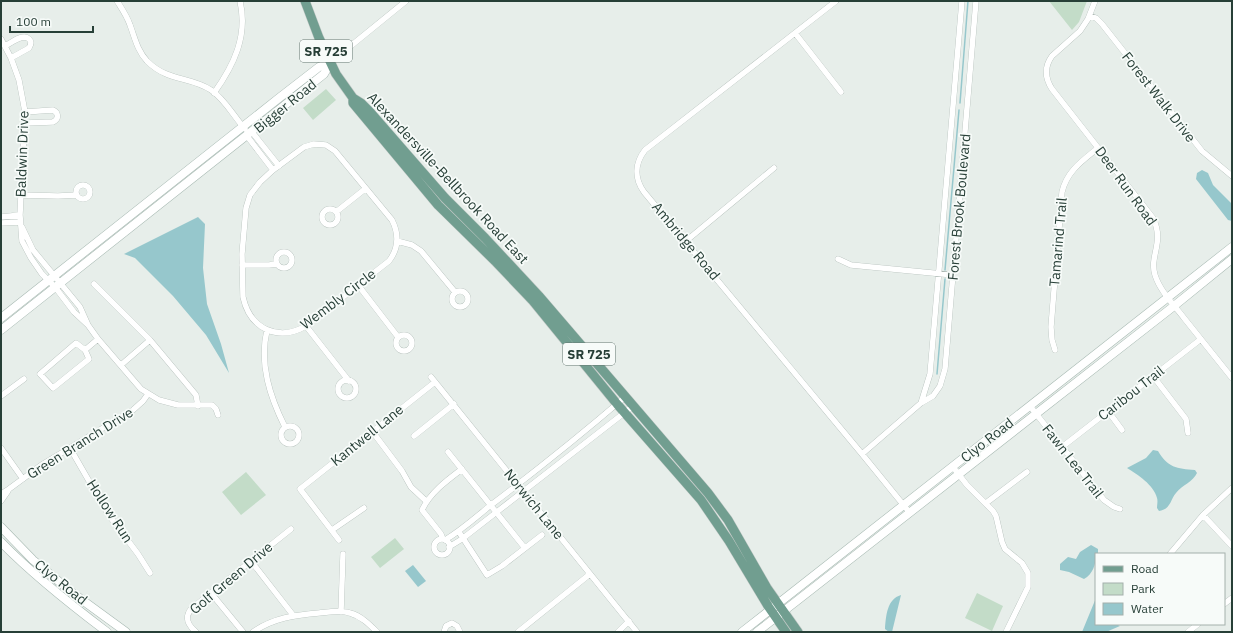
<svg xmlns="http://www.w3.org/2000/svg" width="1233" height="633" viewBox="0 0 1233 633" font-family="'IBM Plex Sans',sans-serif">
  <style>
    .green { fill: #c3dcc8 }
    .water { fill: #96c7cc }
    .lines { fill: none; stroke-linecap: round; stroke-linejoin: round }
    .stream { stroke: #96c7cc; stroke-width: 1.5 }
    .street-casing { stroke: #aab6b1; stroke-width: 6 }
    .secondary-casing { stroke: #a6b8b1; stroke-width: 9 }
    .primary-casing { stroke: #c3c9c7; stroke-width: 10 }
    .street { stroke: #fff; stroke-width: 5.5 }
    .secondary { stroke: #fff; stroke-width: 8 }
    .primary { stroke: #719e90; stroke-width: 9 }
    .labels { text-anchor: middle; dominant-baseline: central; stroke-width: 3.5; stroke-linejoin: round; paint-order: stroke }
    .shield { fill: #f7fbf9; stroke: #657771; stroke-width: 1 }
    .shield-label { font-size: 13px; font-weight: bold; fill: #273f37 }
    .street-label { font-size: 14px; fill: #273f37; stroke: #f7fbf9 }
  </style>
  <rect width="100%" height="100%" fill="#e7eeea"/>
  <path class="green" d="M1049,1H1087L1079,22L1072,30Z
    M326,89L336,100L313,120L303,108Z
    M246,472L266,495L241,515L222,492Z
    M395,538L404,549L380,568L371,557Z
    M977,593L1003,606L992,631L965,618Z"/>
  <path class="water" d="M1202,170L1208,173L1213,185L1232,204V221L1228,220L1196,179L1197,173Z
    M198,217L205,224L203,268L207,304L221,344L229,373L206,335L173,296L135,258L124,254Z
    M1153,450L1158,451C1167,467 1177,469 1195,470L1197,473C1193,482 1182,485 1176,493C1170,500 1171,509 1159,511L1157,508C1157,505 1158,501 1157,498C1154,485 1137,474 1127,468L1146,458Z
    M1091,545L1098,549V554H1096C1096,564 1093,574 1084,579L1069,572L1060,570V564L1068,557L1076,559L1080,552Z
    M413,565L426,581L418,587L405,571Z
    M901,595L892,632H889L885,629C886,616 887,599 901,595Z
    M1096,598V624H1116L1120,626L1106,632H1082Z"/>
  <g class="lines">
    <path class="stream" d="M960,103L968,1
      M945,270L959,110
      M937,374L945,279"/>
    <g class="street-casing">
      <path id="street" d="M117,1C122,9 127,16 130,25C135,38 137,50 147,61C168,82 189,76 211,90C225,99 234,117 245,129
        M836,1L645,150C635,163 634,178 644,192L862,454L910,513
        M1095,1L1088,19L1080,31L1052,56C1044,67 1045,78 1052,89L1153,218C1165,243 1149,255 1155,275C1160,291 1174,305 1184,318C1200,338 1216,358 1232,378
        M1090,16L1096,18L1102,24L1202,151L1232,176
        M795,33L841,92
        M1,39L11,58L19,80L25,112L20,215L22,241L31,258L42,274L55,287L74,312L88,325
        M5,46C11,43 23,33 29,39C32,42 31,44 29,48L11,58
        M331,62L406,1
        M214,93C234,65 248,36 240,1
        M25,112L53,110C59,113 59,119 53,122L25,123
        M252,132L279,166
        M247,136L273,170
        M314,144L326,145L335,151L392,220C399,234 399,248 389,261L306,326C278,342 250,329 243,297L242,254L246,208L250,195L260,182L273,170L304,147Z
        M76 192a7 7 0 1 1 14 0a7 7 0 1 1-14 0Z
        M20,195L58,196L77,195
        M322 217a8 8 0 1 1 16 0a8 8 0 1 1-16 0Z
        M336,212L365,189
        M1,217L20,215
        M1,223L20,222
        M22,227L33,250L80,307L88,325L98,339L141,389L159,400L178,405H212L216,409L218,415
        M397,241L412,245L421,251L455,292
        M686,241L774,168
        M276 260a8 8 0 1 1 16 0a8 8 0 1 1-16 0Z
        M838,259L851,265L953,275
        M242,265H269L277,264
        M94,284L150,340L196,395L198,406
        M358,285L398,337
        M452 299a8 8 0 1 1 16 0a8 8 0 1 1-16 0Z
        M306,326L349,381
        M267,330C259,364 270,397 285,427
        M396 343a8 8 0 1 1 16 0a8 8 0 1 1-16 0Z
        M85,350L76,343L40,374L53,388L89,359L85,350L98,339
        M1055,350L1052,340L1051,327L1062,192C1067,171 1082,161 1098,148
        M121,365L150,340
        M1153,376L1186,419L1188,433
        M431,377L637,632
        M338 389a9 9 0 1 1 18 0a9 9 0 1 1-18 0Z
        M1,396L24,379
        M921,403L930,374L962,1
        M1030,406L1104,500L1114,507L1120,509
        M1108,411L1122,430
        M281 435a9 9 0 1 1 18 0a9 9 0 1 1-18 0Z
        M372,431L402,471L411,487L426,501
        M414,436L454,404
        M1062,447L1201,339
        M1,448L23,479
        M70,448L108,514L138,554L150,573
        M448,452L524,547
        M862,454L921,403L933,396L940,386L945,369L976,1
        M953,467L967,485L993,511L996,516L1002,542L1005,549L1022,563L1028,573V587L1006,632
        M1,494L9,489L43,464L133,410L143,401L148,394
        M1,501L8,491
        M986,503L1027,472
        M1203,515L1232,546
        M332,530L364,508
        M459,532L487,575L502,566L542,535
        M443,539L441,534L422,510C430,493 446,481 462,469
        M434 547a8 8 0 1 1 16 0a8 8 0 1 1-16 0Z
        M339,540L300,489L435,382
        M445,540C462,530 476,517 491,505C537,470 582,434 625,397
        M449,547L462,539L633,406
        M1170,554L1203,515L1232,488
        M251,561L293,615
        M211,593L243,632
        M1224,604L1232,598
        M341,612L343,554
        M196,632C188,625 184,618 191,609L291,529
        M253,632C273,618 295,615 319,613C329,612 340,610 350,613C361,616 369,624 377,632
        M444,632L446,626L452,623L457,626L460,632
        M518,632L590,574
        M618,632L629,621
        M1188,632L1198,624"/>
    </g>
    <g class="secondary-casing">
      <path id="secondary" d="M1,318L279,98L319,67L331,62
        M1,330L324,74L331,62
        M1,527L33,560L74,594L126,632
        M1,542C33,575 70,604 107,632
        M742,632L1232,247
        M757,632L1174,306L1232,259"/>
    </g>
    <g class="primary-casing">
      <path id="primary" d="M305,1L319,38L336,74L353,98L361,103L370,112L445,198L485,238L539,296L708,493L728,520L767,588L798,632
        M353,98V103L438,205L495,261L533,301L617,404L701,500L729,541L768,606L786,632"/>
    </g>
    <use href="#street" class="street"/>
    <use href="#secondary" class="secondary"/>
    <use href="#primary" class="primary"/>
  </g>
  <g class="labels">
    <g class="shield">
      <rect x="300" y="40" width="52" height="22" rx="3"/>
      <rect x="563" y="343" width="52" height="22" rx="3"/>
    </g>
    <g class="shield-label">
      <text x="326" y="51">SR 725</text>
      <text x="589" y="354">SR 725</text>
    </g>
    <g class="street-label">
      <text transform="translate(1159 97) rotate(52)">Forest Walk Drive</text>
      <text transform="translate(285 106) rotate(-39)">Bigger Road</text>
      <text transform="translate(22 154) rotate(-88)">Baldwin Drive</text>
      <text transform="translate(448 178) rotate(47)">Alexandersville-Bellbrook Road East</text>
      <text transform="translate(1126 186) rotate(54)">Deer Run Road</text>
      <text transform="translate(959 207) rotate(-85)">Forest Brook Boulevard</text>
      <text transform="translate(686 241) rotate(50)">Ambridge Road</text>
      <text transform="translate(1058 242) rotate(-85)">Tamarind Trail</text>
      <text transform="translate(338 299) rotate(-37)">Wembly Circle</text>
      <text transform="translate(1131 393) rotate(-38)">Caribou Trail</text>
      <text transform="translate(367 435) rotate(-39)">Kantwell Lane</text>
      <text transform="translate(987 440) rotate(-38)">Clyo Road</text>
      <text transform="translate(80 443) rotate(-32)">Green Branch Drive</text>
      <text transform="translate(1073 461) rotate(52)">Fawn Lea Trail</text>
      <text transform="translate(534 504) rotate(51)">Norwich Lane</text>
      <text transform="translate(110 511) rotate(57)">Hollow Run</text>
      <text transform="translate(231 578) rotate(-40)">Golf Green Drive</text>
      <text transform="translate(61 582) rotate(39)">Clyo Road</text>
    </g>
  </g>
  <rect width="1233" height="633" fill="none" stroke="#273f37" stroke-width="4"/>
  <rect x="1095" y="553" width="130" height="72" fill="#f7fbf9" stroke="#a4b0ab"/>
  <rect x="1103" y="566" width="20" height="6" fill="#719e90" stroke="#a4b0ab"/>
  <text x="1131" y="573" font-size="12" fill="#273f37">Road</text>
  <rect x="1103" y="583" width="20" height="12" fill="#c3dcc8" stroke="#a4b0ab"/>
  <text x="1131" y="593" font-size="12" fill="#273f37">Park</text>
  <rect x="1103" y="603" width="20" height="12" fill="#96c7cc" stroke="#a4b0ab"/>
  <text x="1131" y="613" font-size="12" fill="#273f37">Water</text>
  <path d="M10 26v6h83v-6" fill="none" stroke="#273f37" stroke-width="2"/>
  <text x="16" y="26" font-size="12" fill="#273f37" stroke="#f7fbf9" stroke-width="3" paint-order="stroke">100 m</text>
</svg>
